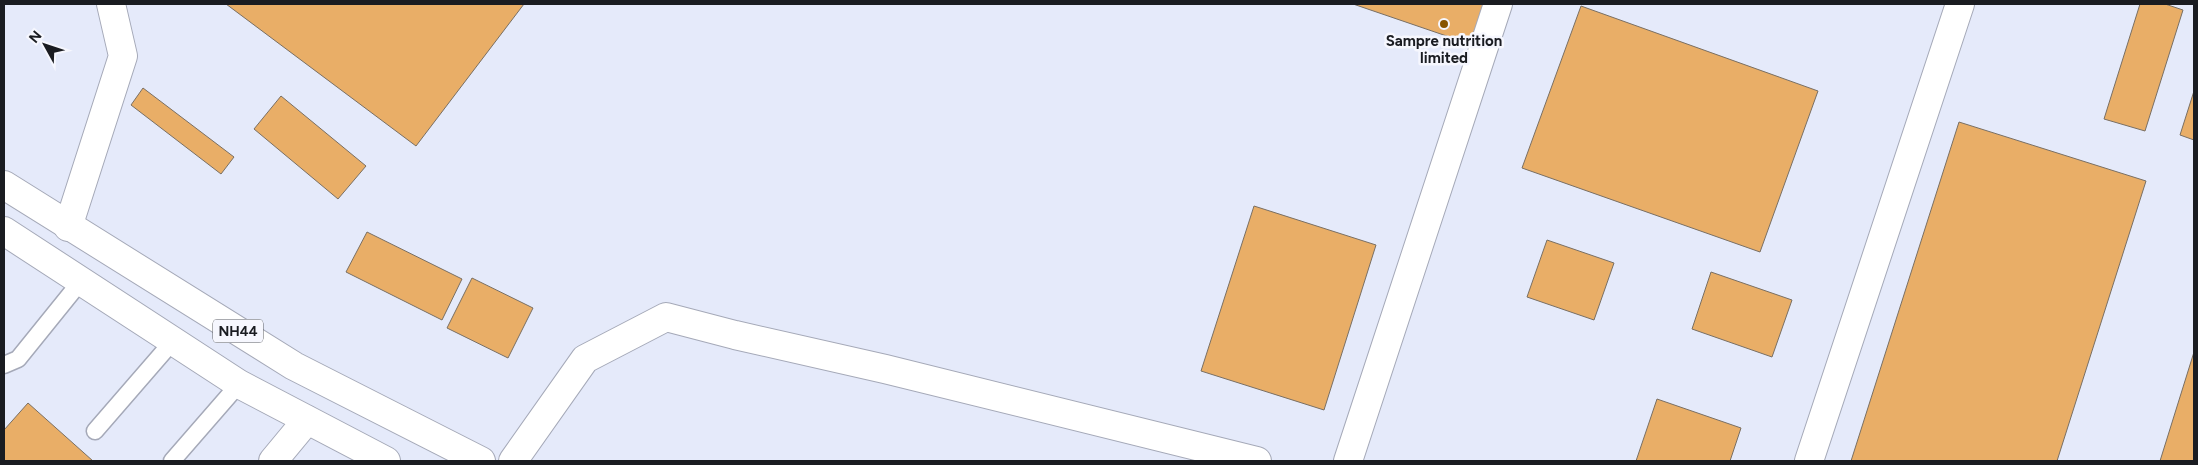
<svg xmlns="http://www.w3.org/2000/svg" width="2198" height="465" viewBox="0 0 2198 465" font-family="Figtree,sans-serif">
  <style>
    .building { fill: #e9ae67; stroke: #796f63 }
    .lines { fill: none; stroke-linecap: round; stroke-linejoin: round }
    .service-casing { stroke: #a5a9b8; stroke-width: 19 }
    .minor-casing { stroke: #a5a9b8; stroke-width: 30 }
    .trunk-casing { stroke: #a5a9b8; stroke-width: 30 }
    .service { stroke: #fff; stroke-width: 16 }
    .minor { stroke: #fff; stroke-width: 28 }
    .trunk { stroke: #fff; stroke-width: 28 }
    .poi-dot { fill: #850; stroke: #f6f7fe; stroke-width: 2 }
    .labels { text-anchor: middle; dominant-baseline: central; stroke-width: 5; stroke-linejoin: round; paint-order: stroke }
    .shield { fill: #f6f7fe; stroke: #5c5e63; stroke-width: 1 }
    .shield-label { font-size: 14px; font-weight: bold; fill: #1a1c21 }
    .poi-label { font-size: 15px; font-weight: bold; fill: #1a1c21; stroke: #f6f7fe }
  </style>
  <rect width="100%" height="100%" fill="#e5eafa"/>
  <path class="building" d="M226,4H524L416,146Z
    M1353,4H1484L1470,44Z
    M2140,4H2165L2183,10L2145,131L2104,119Z
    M1581,6L1818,91L1760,252L1522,168Z
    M143,88L234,157L221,174L131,105Z
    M2194,91V140L2180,135Z
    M281,96L366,166L338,199L254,129Z
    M1959,122L2146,181L2057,461H1851Z
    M1254,206L1376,245L1324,410L1201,371Z
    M367,232L462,279L442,320L346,272Z
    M1547,240L1614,263L1594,320L1527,297Z
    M1711,272L1792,300L1772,357L1692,329Z
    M472,278L533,308L508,358L447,328Z
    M2194,352V461H2160Z
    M1657,399L1741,428L1730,461H1636Z
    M28,403L93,461H4V430Z"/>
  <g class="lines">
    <g class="service-casing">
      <path id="service" d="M4,365L18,359L81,281
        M95,431L173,341
        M172,461L239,384"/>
    </g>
    <g class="minor-casing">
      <path id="minor" d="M68,227L123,56L111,4
        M273,461L307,420
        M513,461L585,359L666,317L735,335L885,369L1257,461
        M1348,461L1498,4
        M1809,461L1960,4"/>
    </g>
    <g class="trunk-casing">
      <path id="trunk" d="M4,185L294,366L481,461
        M4,231L239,384L386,461"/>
    </g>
    <use href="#service" class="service"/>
    <use href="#minor" class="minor"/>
    <use href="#trunk" class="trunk"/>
  </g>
  <circle class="poi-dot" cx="1444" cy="24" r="5"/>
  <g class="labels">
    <rect class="shield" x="213" y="319.5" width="50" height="23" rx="4"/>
    <g class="shield-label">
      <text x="238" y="331">NH44</text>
    </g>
    <g class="poi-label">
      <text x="1444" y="41">Sampre nutrition<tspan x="1444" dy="17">limited</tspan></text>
    </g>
  </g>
  <rect width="2198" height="465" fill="none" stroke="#1a1c21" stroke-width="10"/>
  <g transform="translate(45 45) rotate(310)" stroke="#f6f7fe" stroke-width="4" paint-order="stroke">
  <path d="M0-4L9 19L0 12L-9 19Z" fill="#1a1c21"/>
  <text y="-8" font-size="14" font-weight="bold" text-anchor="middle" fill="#1a1c21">N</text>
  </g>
</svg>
